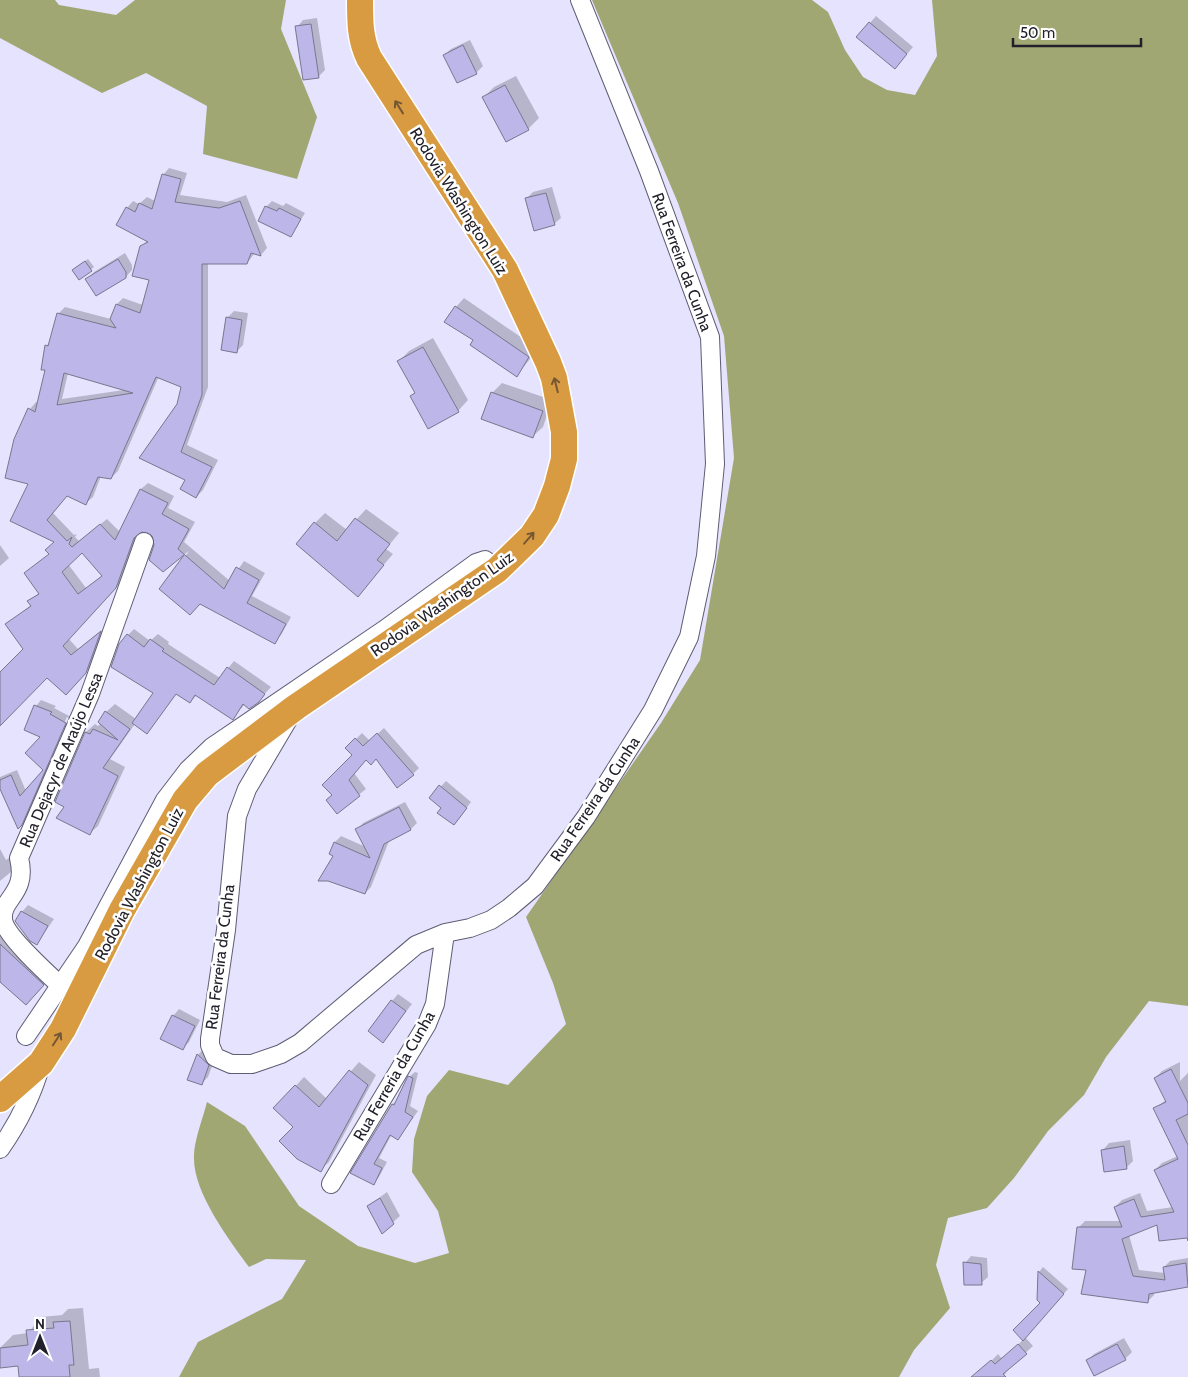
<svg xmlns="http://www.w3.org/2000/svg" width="1188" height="1377" viewBox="0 0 1188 1377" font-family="Cabin,sans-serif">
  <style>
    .forest { fill: #a1a773 }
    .shadow { fill: #0003; fill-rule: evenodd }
    .building { fill: #bcb6e9; stroke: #79768e; fill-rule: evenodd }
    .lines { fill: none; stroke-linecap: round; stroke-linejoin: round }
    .minor-casing { stroke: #5f5d73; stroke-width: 20 }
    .highway-casing { stroke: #fff; stroke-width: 29 }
    .minor { stroke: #fff; stroke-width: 18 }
    .highway { stroke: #d99b42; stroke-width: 26 }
    .oneway { stroke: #745835 }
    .labels { text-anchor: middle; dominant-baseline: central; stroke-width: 5; stroke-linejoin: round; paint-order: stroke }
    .street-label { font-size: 16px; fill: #22212b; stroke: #fff }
  </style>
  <rect width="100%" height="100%" fill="#e5e3fe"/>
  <path class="forest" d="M0,0H55L59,5L116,15L135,0H286L281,29L317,117L297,179L203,154L207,106L146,73L102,93L0,38Z
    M592,0H812L828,12L845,50L863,77L887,90L915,95L937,56L932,0H1188V1006L1149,1001L1106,1057L1084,1095L1048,1131L1014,1178L987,1208L948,1218L936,1265L950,1308L914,1350L899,1377H179L198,1342L282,1299L306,1260L266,1259L249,1267C229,1240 194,1193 194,1159C193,1143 203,1118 207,1102L245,1126L299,1206L358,1246L415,1263L449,1253L438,1211L412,1172L414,1139L427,1096L449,1070L508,1085L566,1024L553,983L526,917L661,723L700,660L734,458L724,336L678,203Z"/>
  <path class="shadow" d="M876,16L913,47L901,61L870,23Z
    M317,18L325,70L318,77L297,27L303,20Z
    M470,40L483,66L476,73L444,55L451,49Z
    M516,76L539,118L528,129L507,140L484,97L494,87Z
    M169,168L187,173L180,195L227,202L246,195L267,248L261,255L255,253L247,263H208V387L187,445L218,460L203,490L196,497L186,479L141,458L178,405L183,386L159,376L118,471L111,478L101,476L93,497L86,503L67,495L53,513L74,535L77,534L75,537L79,541L107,519L120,532L141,489L148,483L174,496L168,508L195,522L184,542L230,581L244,561L265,573L252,596L291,617L281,635L274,642L201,603L161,589L189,551L163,570L153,535L140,532L123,580L69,639L78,649L106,627L93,664L73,687L47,677L0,711V674L25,649L7,624L31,605L29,601L40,592L55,541L30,483V409L36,402L39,403L47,369L46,346L50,342L58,314L65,307L111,319L117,304L123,298L143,305L150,279L141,247L148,240L127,208L133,201L139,204L147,197L155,201L163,175ZM68,373L124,390L62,399ZM82,551L103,575L86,588L68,564Z
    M552,187L561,218L554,224L526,199L533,192Z
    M272,201L283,206L286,203L305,213L291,236L266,207Z
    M125,253L132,265V270L126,277L87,279L94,272Z
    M88,259L94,267L79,279L76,267Z
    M464,298L538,349L517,375L475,340L456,307Z
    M234,311L248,313L243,345L236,352L227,318Z
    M433,338L468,400L458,411L411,396L416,392L399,361L409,351Z
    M502,383L552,400L543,427L532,437L492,393Z
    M366,509L399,533L386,549L393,554L358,595L315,523L325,513L347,530Z
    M0,545L9,558L0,566Z
    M134,629L150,641L158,634L169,642L168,644L220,678L234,661L271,687L258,701L245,704L233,718L197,695L190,702L177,693L147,732L135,724L110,759L125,767L98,826L89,834L66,806L56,801L86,732L95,724L98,726L101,723L106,712L115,704L136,719L155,693L112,667L128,635Z
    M41,700L56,706L54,708L71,717L27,818L18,827L0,786V777L17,770L26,791L45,770L42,737L36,706ZM67,717L69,718L49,765L47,763Z
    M384,728L419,768L413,774L376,758L367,759L354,773L366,789L337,812L333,795L354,755L347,748L362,733L370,741Z
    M446,781L471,802L459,818L430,798Z
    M405,802L417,823L411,829L389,841L371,887L365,893L335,855L330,853L335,842L341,836L366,847L357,830L363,823Z
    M0,849L6,860L13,855L17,867L0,881Z
    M28,905L54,919L37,943L22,912Z
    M0,929L51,977L33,996L0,980Z
    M398,994L412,1004L383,1041L392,1001Z
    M179,1009L200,1020L189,1042L183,1048L173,1016Z
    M204,1048L215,1058L208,1077L202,1083L198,1055Z
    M359,1062L376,1075L329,1162L320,1170L295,1127L275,1108L304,1077L327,1099Z
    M1180,1062V1081L1188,1073V1236L1158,1223L1129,1235L1139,1270L1165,1273L1164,1267L1170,1261L1188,1258V1286L1154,1291V1295L1147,1302L1082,1293L1087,1269L1078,1228L1085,1221H1121L1115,1207L1122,1200L1140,1193L1147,1211L1173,1207L1155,1170L1162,1163L1178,1156L1155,1108L1166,1100L1155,1078L1162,1071Z
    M415,1072L418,1073L410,1106L418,1111L398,1138L392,1134L379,1158L387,1162L379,1177L374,1183L352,1173L393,1104L398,1099L409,1077Z
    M1130,1140L1133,1161L1126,1168L1103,1150L1109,1143Z
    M387,1192L400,1216L382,1232L368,1206Z
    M971,1256L987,1258L988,1277L981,1283L965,1263Z
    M1043,1267L1068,1289L1025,1337L1033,1346L1009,1368L1003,1377H976L998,1354L1002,1359L1024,1339L1015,1330L1042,1303L1038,1300L1039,1272Z
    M83,1308L89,1369L99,1368L100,1377H20L19,1365L0,1356V1348L13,1335L28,1333L41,1317L62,1315L68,1309Z
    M1124,1338L1132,1352L1125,1359L1087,1361L1094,1354Z"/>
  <path class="building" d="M869,22L907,54L895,69L856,37Z
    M311,24L319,78L303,80L295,26Z
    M463,45L477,74L457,83L443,55Z
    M505,85L529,130L506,142L482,97Z
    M162,174L181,179L175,202L219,208L240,201L261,256L251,253L247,264H202V395L181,452L212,467L196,498L180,489L185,480L139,458L177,404L181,387L156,377L111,479L98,477L86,505L67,496L47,520L67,541L72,537L69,544L72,547L100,524L115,540L140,489L168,503L162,514L189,529L178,549L224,589L236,567L259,580L247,603L286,624L275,644L200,604L190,615L159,589L184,555L163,572L149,560L154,545L152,536L142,532L134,538L116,588L63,646L71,655L101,631L86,673L66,695L47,678L0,726V672L23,649L5,624L31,606L27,601L39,594L24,573L49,554L45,550L54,542L10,521L28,484L5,478L14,439L28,408L35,412L45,370H41L45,345L48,346L57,313L116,328L110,319L116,304L140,313L149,280L132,276L140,246L148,242L116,225L126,207L135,212L139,203L152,209ZM64,373L133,393L57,405ZM82,553L102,576L78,594L62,572Z
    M546,193L555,225L534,231L525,198Z
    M265,206L277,211L279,208L301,219L291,237L258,221Z
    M118,259L126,272V278L96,296L85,279Z
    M85,261L92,271L79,280L72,270Z
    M455,306L529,357L517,377L470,345L473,340L444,322Z
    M226,317L242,320L237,353L221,350Z
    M423,347L459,412L428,429L410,396L415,393L397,361Z
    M491,392L543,411L533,438L481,419Z
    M355,518L390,544L377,560L384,565L358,597L296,544L314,522L337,541Z
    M127,634L144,647L150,639L164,649L162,651L214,685L227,667L265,694L259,702L249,709L243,704L233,720L195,695L190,703L176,694L147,734L132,723L153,693L111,667L119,644Z
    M34,705L52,712L50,714L66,723L22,825L18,829L0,789V780L11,775L20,796L43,770L25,753L40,737L24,730Z
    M105,711L130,729L103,768L118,776L90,835L56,818L64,807L55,802L85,732L90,734L93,729L118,740L98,722Z
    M377,733L414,775L397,788L376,759L371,765L366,760L349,780L360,796L337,814L326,800L332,795L322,785L352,755L345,748L355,738L363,746Z
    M439,785L467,808L454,825L437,813L441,808L429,798Z
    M399,807L411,830L384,844L365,894L328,881H318L333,856L329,854L334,842L370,858L355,829Z
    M21,911L48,926L37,945L30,941L15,921Z
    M0,944L44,985L26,1005L0,982Z
    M391,1000L406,1011L383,1043L368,1031Z
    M172,1015L195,1026L183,1050L160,1039Z
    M197,1054L209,1065L202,1085L187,1080Z
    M1171,1069L1188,1103V1114L1176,1120L1188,1145V1241L1187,1238L1159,1241L1157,1225L1122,1239L1133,1276L1165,1280L1163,1267L1186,1263L1188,1287L1149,1294L1148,1303L1081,1294L1086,1270L1072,1269L1077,1227H1122L1114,1207L1134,1199L1141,1217L1174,1212L1154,1170L1178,1159L1153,1108L1166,1102L1154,1078Z
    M349,1070L368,1085L321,1172L297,1159L279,1141L293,1127L273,1108L295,1085L319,1107Z
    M408,1076L413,1078L405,1112L413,1117L398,1140L390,1135L374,1164L382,1168L374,1185L350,1173L392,1104L394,1105Z
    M1124,1146L1127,1169L1104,1172L1101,1150Z
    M380,1198L394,1224L382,1234L367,1206Z
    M963,1262L981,1264L982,1285H964Z
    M1038,1271L1064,1294L1023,1341L1013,1330L1040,1303L1037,1300Z
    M70,1321L74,1365H69L70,1377H19L18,1366L0,1368V1348L28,1345L26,1330L54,1328L53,1322Z
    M1018,1344L1027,1354L1003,1374L1006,1377H971L991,1360L995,1364Z
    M1117,1344L1126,1360L1094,1376L1086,1360Z"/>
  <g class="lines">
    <g class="minor-casing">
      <path id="minor" d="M289,718L247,789L237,816L226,930L210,1039V1045L215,1057L231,1064H252L281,1054L300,1043L416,945L445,933L470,928L491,920L509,908L535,886L586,817L653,710L689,637L706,556L715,464L710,337L649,171L580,0
        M62,987C49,975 4,934 3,919C1,898 28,894 19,858L90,694L144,542
        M26,1036L87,946L165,800L188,770L212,747L384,630L476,563L485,560L497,570
        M0,1149C19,1122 32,1096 41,1064
        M331,1184L427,1024L435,1004L445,933"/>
    </g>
    <g class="highway-casing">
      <path id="highway" d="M0,1099L41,1063L63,1029L122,910L185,800L207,774L296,707L497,570L532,536L546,515L557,486L564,459V432L554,378L548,362L505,270L369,58C360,39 360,22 360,0"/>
    </g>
    <use href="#minor" class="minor"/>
    <use href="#highway" class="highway"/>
  </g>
  <defs><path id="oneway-shaft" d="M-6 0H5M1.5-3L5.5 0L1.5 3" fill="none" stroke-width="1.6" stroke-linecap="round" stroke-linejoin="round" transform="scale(1.25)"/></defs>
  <g class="oneway">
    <use href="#oneway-shaft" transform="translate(399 107) rotate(-122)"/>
    <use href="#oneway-shaft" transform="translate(556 385) rotate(-104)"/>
    <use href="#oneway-shaft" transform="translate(529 538) rotate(-49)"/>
    <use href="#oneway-shaft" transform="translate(57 1039) rotate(-57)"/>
  </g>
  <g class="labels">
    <g class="street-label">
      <text transform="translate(459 201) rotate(58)">Rodovia Washington Luiz</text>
      <text transform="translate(682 262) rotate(70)">Rua Ferreira da Cunha</text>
      <text transform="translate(442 604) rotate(-35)">Rodovia Washington Luiz</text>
      <text transform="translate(61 760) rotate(-67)">Rua Dejacyr de Araújo Lessa</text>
      <text transform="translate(595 799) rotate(-56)">Rua Ferreira da Cunha</text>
      <text transform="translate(139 884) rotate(-62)">Rodovia Washington Luiz</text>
      <text transform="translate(220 957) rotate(-83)">Rua Ferreira da Cunha</text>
      <text transform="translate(394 1076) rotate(-60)">Rua Ferreria da Cunha</text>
    </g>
  </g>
  <g transform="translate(40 1337)" stroke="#ffffff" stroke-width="4" paint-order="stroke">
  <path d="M0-4L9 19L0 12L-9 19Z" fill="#22212b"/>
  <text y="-8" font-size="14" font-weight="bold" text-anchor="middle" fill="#22212b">N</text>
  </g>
  <path d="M1013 38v8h128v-8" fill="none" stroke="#22212b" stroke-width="2.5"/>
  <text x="1020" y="38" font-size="15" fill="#22212b" stroke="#ffffff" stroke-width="4" paint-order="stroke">50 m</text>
</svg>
